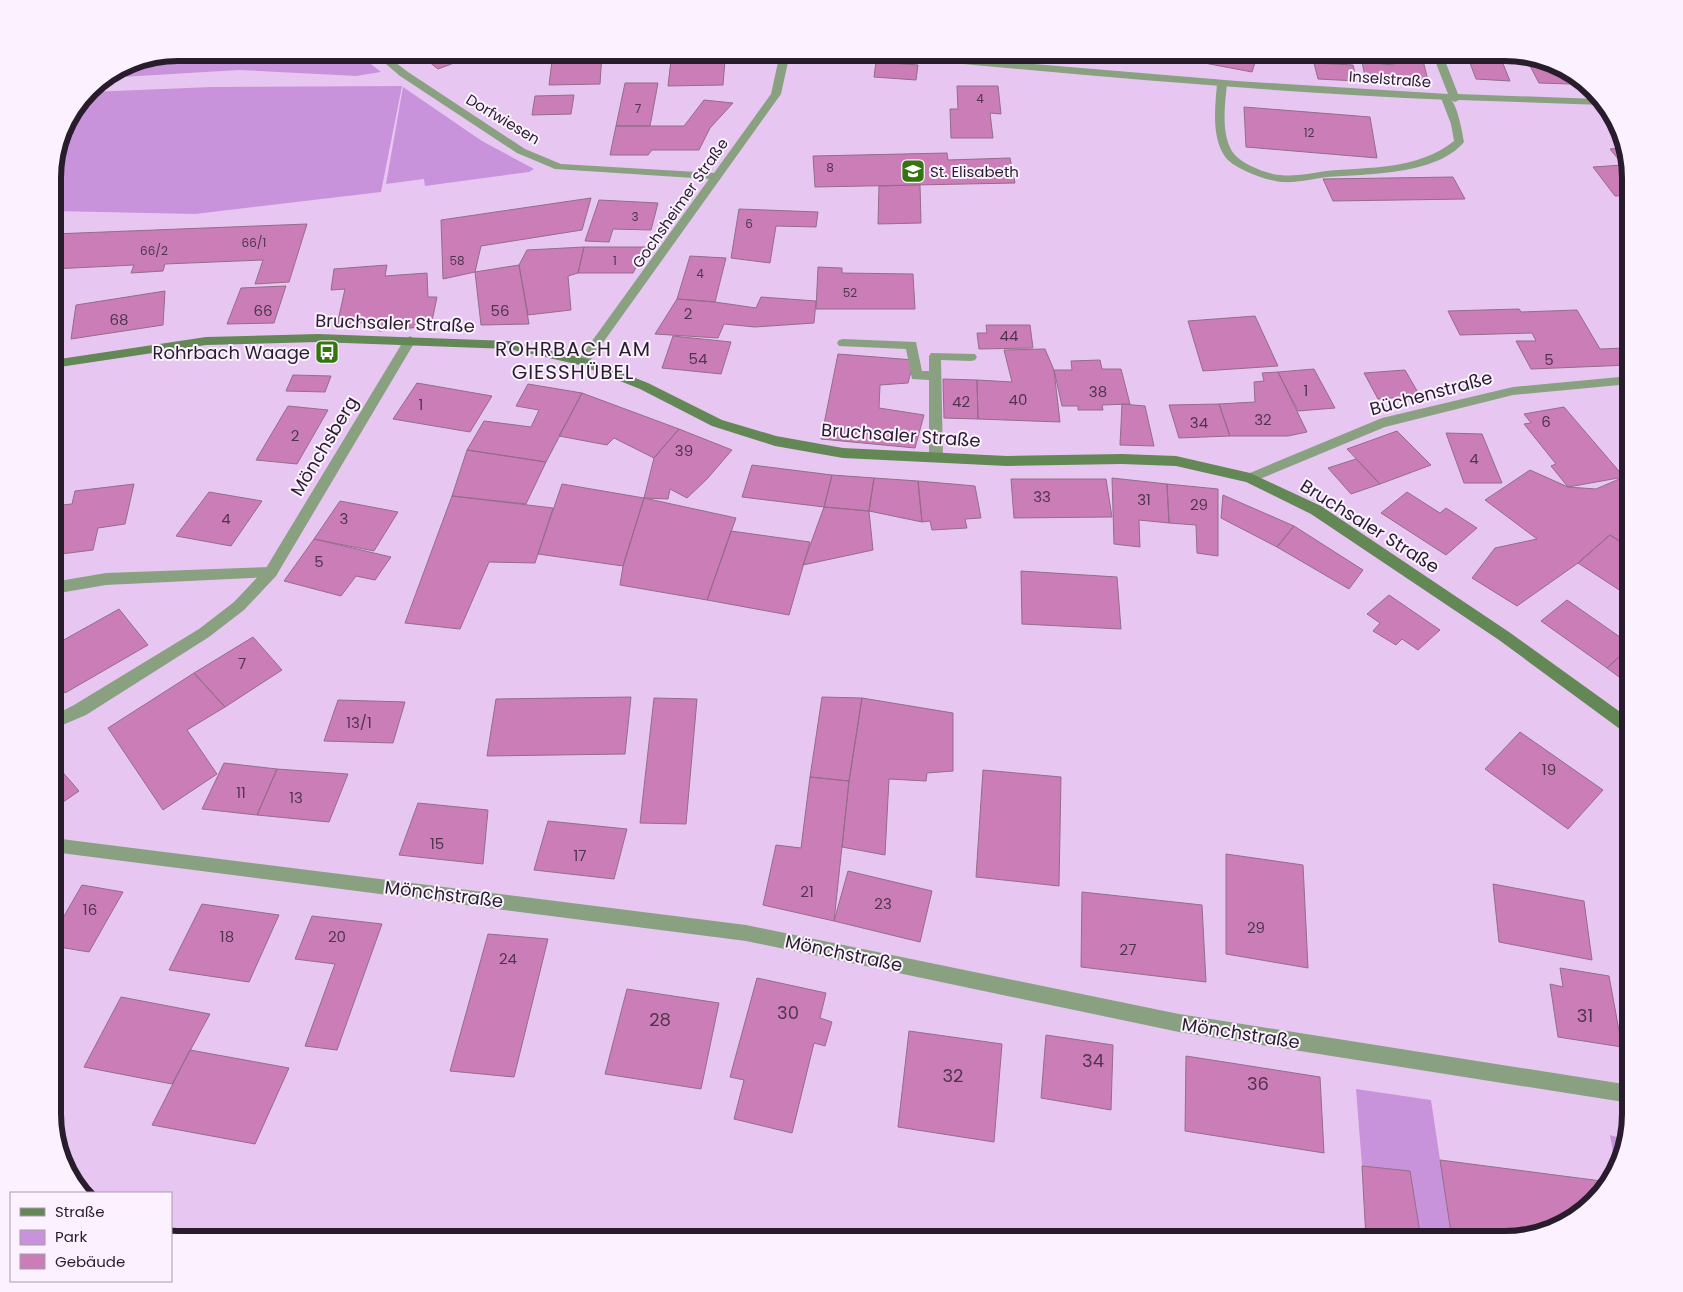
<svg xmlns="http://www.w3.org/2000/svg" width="1683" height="1292" viewBox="0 0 1683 1292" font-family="Poppins,sans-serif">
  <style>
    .green { fill: #c993db }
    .water { fill: #09b7bb; stroke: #138990 }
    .building { fill: #ca7db6; stroke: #956c89 }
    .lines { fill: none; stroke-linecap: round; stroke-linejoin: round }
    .lane { fill: #89a180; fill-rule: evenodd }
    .street { fill: #89a180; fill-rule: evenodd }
    .secondary { fill: #648756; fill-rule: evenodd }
    .labels { text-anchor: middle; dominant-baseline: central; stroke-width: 4; stroke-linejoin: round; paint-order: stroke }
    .far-number-label { font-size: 12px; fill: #51354f }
    .far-street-label { font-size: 15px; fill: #291d2d; stroke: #fbf1ff }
    .far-poi-label { font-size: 15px; fill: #291d2d; stroke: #fbf1ff; text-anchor: start }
    .number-label { font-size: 15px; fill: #51354f }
    .street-label { font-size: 18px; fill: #291d2d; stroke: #fbf1ff }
    .poi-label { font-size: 18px; fill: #291d2d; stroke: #fbf1ff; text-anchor: end }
    .near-number-label { font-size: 18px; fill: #51354f }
    .quarter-label { font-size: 20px; letter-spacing: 1px; fill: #291d2d; stroke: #fbf1ff }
    .rim { fill: none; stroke: #291d2d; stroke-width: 6 }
  </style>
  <rect width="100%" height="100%" fill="#e7c7f2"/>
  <path class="green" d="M178,53H357L381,72L356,76L239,70L105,78L130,62Z
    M402,86L381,192L195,214L53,211V170L66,122L89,92L212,87Z
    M403,87L482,141L534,169L529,172L425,186L424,179L386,184Z
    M1356,1089L1431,1100L1452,1239H1421L1410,1171L1362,1166Z
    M1610,1135L1626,1140L1624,1154L1616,1169Z"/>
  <path class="water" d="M178,53H314L305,56L181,60L173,54Z"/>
  <path class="building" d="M418,53H465L470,57L438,69Z
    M553,53H602L600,84L549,85Z
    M740,53H768L766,59L738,57Z
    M1020,53H1070L1068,59Z
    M1202,53H1258L1252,72L1199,62Z
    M1291,53H1345L1347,59L1291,56Z
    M1391,53H1421L1428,80L1365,76L1362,62L1394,65Z
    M1466,53H1499L1500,56L1467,55Z
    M1467,55L1500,56L1510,81L1476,79Z
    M1532,57L1545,59L1561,68L1570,84L1539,83L1529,64H1536Z
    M671,60H725L723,85L668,86Z
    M876,62L918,65L916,80L874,77Z
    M1314,63L1353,65L1357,81L1318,79Z
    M1561,68L1582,79L1586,84H1570Z
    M625,83H658L650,126H616Z
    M957,86H998L1001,114L990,113L993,138H951L950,109H958Z
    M574,95L571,114L532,115L535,96Z
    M704,100L733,103L710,128L699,150H652L648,155H610L616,126H684Z
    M1244,107L1370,117L1377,158L1246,147Z
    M1624,148L1630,178V195L1615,196L1593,167L1623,165L1610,149Z
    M947,153L948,160L1010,158L1015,183L815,187L813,156Z
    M1453,177L1465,199L1333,201L1323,179Z
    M920,185L921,223L878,224L879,186Z
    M591,198L582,230L481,246L475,272L443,279L441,220Z
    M599,200L658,203L651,230L613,229L609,242L585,241Z
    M739,209L818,212L816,227L776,226L770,263L731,258Z
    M307,224L289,282L255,284L263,260L165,264L163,271L131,273L134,265L53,269V234Z
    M584,247H647L633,273H578Z
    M584,247L578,273L568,276L571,310L528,315L519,265L527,250Z
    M690,256L726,258L715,302L677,299Z
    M387,265L385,276L427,273L428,297H437L431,326L379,331V321L337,325L345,289L331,290L334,269Z
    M519,265L529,324L481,325L475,272Z
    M818,267L842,268V273L913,274L915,309H816Z
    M286,286L274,323L227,324L241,288Z
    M165,291L163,325L71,339L76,305Z
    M761,297L816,301L814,323L755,327L724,324L718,338L655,334L677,299L715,302L756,308Z
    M1519,309L1521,312L1577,310L1600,349L1624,348L1630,358V365L1531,369L1516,341H1536L1532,333L1460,335L1448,311Z
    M1255,316L1278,366L1203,371L1188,321Z
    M986,325H1030L1033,348L979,349L977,333H987Z
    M673,336L731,342L721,374L662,368Z
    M1045,349L1054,370L1060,422L978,419L977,380L1012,382L1004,350Z
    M838,354L914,360L908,383L880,385L879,408L924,415L915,448L821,439Z
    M1100,360L1102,369H1121L1130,404L1102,405L1103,410H1078V406H1062L1054,370H1072L1071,361Z
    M1314,369L1335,408L1298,411L1278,372Z
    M1405,370L1420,396L1378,399L1364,373Z
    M1278,372L1307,432L1288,436H1230L1219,404L1255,402L1254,382L1264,381L1262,373Z
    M293,375L331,376L325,392L286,391Z
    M943,379L977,380L978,419L944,418Z
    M417,383L492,396L470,432L393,419Z
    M528,384L582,393L546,462L467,450L484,421L531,427L539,410L516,406Z
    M63,385L61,414L53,415V387Z
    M582,393L679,429L654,458L614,438L607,445L559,436Z
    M1122,404L1145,406L1154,446L1120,445Z
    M1219,404L1230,436L1179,438L1169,405Z
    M288,406L328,410L297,464L256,460Z
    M1564,407L1624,477L1568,487L1551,466L1556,464L1524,424L1531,423L1524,414Z
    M679,429L732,450L707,479L687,498L670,489L668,499L644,498L654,458Z
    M1397,431L1431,465L1380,484L1347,449Z
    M1446,433L1482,434L1502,483H1464Z
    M467,450L546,462L526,504L452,496Z
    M1356,459L1380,484L1351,494L1328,468Z
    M752,465L832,475L824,507L742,497Z
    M1530,470L1568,487L1596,489L1624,477L1630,483V548L1610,535L1578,563L1517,606L1472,578L1495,548L1537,539L1485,500Z
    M832,475L874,478L869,511L824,507Z
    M874,478L918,481L922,522L869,511Z
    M1112,478L1167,484L1169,523L1139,520L1140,547L1114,544Z
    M1011,479H1106L1112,517L1014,518Z
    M918,481L975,486L981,518L965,519L967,528L932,530L930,521L922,522Z
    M134,484L125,524L98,528L93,550L53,555V506L72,504L75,491Z
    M562,484L644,498L623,566L538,554Z
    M1167,484L1218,489V556L1197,553L1196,525L1169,523Z
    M209,492L262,501L231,546L176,536Z
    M1407,492L1440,513L1446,508L1477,528L1446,555L1381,513Z
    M1223,495L1294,526L1277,547L1221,518Z
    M452,496L553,508L535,563L489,562L460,629L405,623Z
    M644,498L736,518L707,600L620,585L623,566Z
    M340,501L398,512L374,551L314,539Z
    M824,507L869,511L873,550L803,565Z
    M1294,526L1363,570L1349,589L1277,547Z
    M731,531L810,542L789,615L707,600Z
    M1610,535L1630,548V597L1578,563Z
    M314,539L391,557L375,580L356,576L341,596L284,581Z
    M1021,571L1117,577L1121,629L1022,624Z
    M1389,595L1440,630L1418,650L1402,639L1396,645L1373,631L1380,623L1367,614Z
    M1567,600L1630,644V647L1607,668L1541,621Z
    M119,609L148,645L65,693L53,676V646Z
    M253,637L282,670L225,707L194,673Z
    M1630,647V685L1607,668Z
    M194,673L225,707L187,730L217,774L163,810L108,728Z
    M631,697L625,754L487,756L496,699Z
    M822,697L862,698L849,781L810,777Z
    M654,698L697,699L686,824L640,823Z
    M862,698L953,713V771L927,773L926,781L889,779L885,855L842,847L849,781Z
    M338,700L405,702L393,743L324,741Z
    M1520,732L1603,790L1568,829L1485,769Z
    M53,761L79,791L53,809Z
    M224,763L277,769L257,815L202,809Z
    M277,769L348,774L329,822L257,815Z
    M983,770L1061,777L1059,886L976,877Z
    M810,777L849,781L834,921L763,905L776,845L801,848Z
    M418,803L488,810L483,864L399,855Z
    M548,821L627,829L614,879L534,870Z
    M1226,854L1303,865L1308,968L1226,954Z
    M848,871L932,891L920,942L834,921Z
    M1493,884L1584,901L1592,960L1499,942Z
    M82,885L123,892L89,952L53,946V935Z
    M1082,892L1202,905L1206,982L1081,967Z
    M202,904L279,915L249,982L169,970Z
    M312,916L382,924L337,1050L305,1046L335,964L295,959Z
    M488,934L548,939L514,1077L450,1071Z
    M1560,968L1609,976L1622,1047L1558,1037L1550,984L1563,987Z
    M757,978L826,993L820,1018L832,1022L825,1046L814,1043L792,1133L734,1119L744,1080L730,1077Z
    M627,989L719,1003L701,1089L605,1074Z
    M121,997L210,1014L172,1084L84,1067Z
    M909,1031L1002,1044L994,1142L898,1127Z
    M1046,1035L1113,1045L1111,1110L1041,1098Z
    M190,1050L289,1068L255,1144L152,1125Z
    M1186,1056L1320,1077L1324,1153L1185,1131Z
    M1440,1160L1609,1182L1604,1191L1560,1227L1505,1240L1452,1239Z
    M1362,1166L1410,1171L1421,1239H1366Z"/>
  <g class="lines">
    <path class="lane" d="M1222,81L1227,84C1225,104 1220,138 1235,155C1244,165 1267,174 1280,175C1295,177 1311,173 1326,171C1369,167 1418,170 1454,141L1451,124L1441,98L1446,95C1457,99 1462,131 1464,142C1437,175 1367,174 1327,177C1312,179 1297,183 1282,182C1267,181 1235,169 1226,158C1211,138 1215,107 1217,84Z
      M843,339L916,342L922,371H929V356L931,353L975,354L977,357L975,360L971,361L941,360L943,458L941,461H931L929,458V380L912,379L906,349L839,346L837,343L839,340Z
      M271,567L276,568L278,572L276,576L271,577L106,585L53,594V582L106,573Z"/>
    <path class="street" d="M373,53H383L408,72L525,149L561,164L714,173L771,94L780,53H790L781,94L587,365L583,366L577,362L579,359L709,179L555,169L517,153L400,76Z
      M869,53H902L1237,81L1448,94L1432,53H1442L1458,94L1598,99L1603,105L1459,100L1455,102L1451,100C1258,92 1066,73 874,56Z
      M410,336L416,340L276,576L244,610L209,637L86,715L53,729V716L74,705L199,629L234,602L266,568L404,340Z
      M1630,376V384L1513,395L1385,427L1255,481H1245L1243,478L1245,475L1382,418L1513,387Z
      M53,838L746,925L1179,1014L1630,1085V1103L1179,1032L746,941L53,852Z"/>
    <path class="secondary" d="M318,334L509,341L587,359L648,383L722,420L776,436L843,448L1007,456L1122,454L1176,456L1250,473L1321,506L1509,632L1630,719V733L1624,732L1499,640L1311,514L1246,482L1176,466L1122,464L1007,466L843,458L775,446L712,426L640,389L580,365L509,349L318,342L206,345L53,368V360L206,337Z"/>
  </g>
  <defs>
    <g id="school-square" transform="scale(1.25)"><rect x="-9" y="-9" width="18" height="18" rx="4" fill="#347510" stroke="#fbf1ff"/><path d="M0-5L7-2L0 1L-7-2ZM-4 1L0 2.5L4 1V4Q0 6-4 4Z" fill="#fff"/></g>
    <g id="bus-square" transform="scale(1.25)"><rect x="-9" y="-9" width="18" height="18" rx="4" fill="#347510" stroke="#fbf1ff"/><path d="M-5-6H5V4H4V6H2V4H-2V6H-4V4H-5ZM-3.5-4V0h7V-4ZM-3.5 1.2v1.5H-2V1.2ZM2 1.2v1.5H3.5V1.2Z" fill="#fff"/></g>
  </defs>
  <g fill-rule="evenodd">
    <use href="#school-square" x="913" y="171"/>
    <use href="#bus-square" x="327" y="352"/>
  </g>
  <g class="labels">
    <g class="far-number-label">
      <text x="980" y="98">4</text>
      <text x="638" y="108">7</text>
      <text x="1309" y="132">12</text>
      <text x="830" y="167">8</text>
      <text x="635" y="216">3</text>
      <text x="749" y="223">6</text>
      <text x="254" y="242">66/1</text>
      <text x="154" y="250">66/2</text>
      <text x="457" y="260">58</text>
      <text x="615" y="260">1</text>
      <text x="700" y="273">4</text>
      <text x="850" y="292">52</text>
    </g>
    <g class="far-street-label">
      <text transform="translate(1390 79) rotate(4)">Inselstraße</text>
      <text transform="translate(503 119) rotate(31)">Dorfwiesen</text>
      <text transform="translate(680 203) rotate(-55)">Gochsheimer Straße</text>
    </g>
    <g class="far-poi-label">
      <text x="930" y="171">St. Elisabeth</text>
    </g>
    <g class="number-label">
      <text x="263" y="310">66</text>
      <text x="500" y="310">56</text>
      <text x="688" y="313">2</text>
      <text x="119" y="319">68</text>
      <text x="1009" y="335">44</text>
      <text x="698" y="358">54</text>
      <text x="1549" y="359">5</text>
      <text x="1306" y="390">1</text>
      <text x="1098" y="391">38</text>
      <text x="1018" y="399">40</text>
      <text x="961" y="401">42</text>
      <text x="421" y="404">1</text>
      <text x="1263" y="419">32</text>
      <text x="1546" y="421">6</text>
      <text x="1199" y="422">34</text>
      <text x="295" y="435">2</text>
      <text x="684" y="450">39</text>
      <text x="1474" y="458">4</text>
      <text x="1042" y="496">33</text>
      <text x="1144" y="499">31</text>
      <text x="1199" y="504">29</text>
      <text x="226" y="518">4</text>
      <text x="344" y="518">3</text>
      <text x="319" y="561">5</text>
      <text x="242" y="663">7</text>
      <text x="359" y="722">13/1</text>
      <text x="1549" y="769">19</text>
      <text x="241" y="792">11</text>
      <text x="296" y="797">13</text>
      <text x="437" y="843">15</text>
      <text x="580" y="855">17</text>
      <text x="807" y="891">21</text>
      <text x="883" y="903">23</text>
      <text x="90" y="909">16</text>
      <text x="1256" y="927">29</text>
      <text x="227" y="936">18</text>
      <text x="337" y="936">20</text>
      <text x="1128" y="949">27</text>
      <text x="508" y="958">24</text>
    </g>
    <g class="street-label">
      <text transform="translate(395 323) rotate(2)">Bruchsaler Straße</text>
      <text transform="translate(1431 393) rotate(-15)">Büchenstraße</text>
      <text transform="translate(901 435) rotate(4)">Bruchsaler Straße</text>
      <text transform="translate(324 446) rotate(-59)">Mönchsberg</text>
      <text transform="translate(1370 526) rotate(32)">Bruchsaler Straße</text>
      <text transform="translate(444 894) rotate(7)">Mönchstraße</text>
      <text transform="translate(844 953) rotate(12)">Mönchstraße</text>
      <text transform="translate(1241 1033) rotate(9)">Mönchstraße</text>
    </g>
    <g class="poi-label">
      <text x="310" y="352">Rohrbach Waage</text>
    </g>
    <g class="near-number-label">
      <text x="788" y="1012">30</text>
      <text x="1585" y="1015">31</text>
      <text x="660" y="1019">28</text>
      <text x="1093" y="1060">34</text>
      <text x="953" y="1075">32</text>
      <text x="1258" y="1083">36</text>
    </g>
    <g class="quarter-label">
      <text x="573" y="349">ROHRBACH AM<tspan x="573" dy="23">GIESSHÜBEL</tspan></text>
    </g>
  </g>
  <path d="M0 0H1683V1292H0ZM178 61H1505A117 117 0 0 1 1622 178V1114A117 117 0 0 1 1505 1231H178A117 117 0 0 1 61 1114V178A117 117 0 0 1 178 61Z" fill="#fbf1ff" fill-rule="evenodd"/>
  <path class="rim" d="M178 61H1505A117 117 0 0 1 1622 178V1114A117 117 0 0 1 1505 1231H178A117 117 0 0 1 61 1114V178A117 117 0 0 1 178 61Z"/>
  <rect x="10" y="1192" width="162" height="90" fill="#fbf1ff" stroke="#a79cab"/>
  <rect x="20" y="1208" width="25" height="8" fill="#648756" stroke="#a79cab"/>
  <text x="55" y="1217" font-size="15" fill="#291d2d">Straße</text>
  <rect x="20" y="1230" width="25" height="15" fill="#c993db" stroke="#a79cab"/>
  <text x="55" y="1242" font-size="15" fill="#291d2d">Park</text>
  <rect x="20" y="1254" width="25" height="15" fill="#ca7db6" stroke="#a79cab"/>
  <text x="55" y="1267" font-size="15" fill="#291d2d">Gebäude</text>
</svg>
